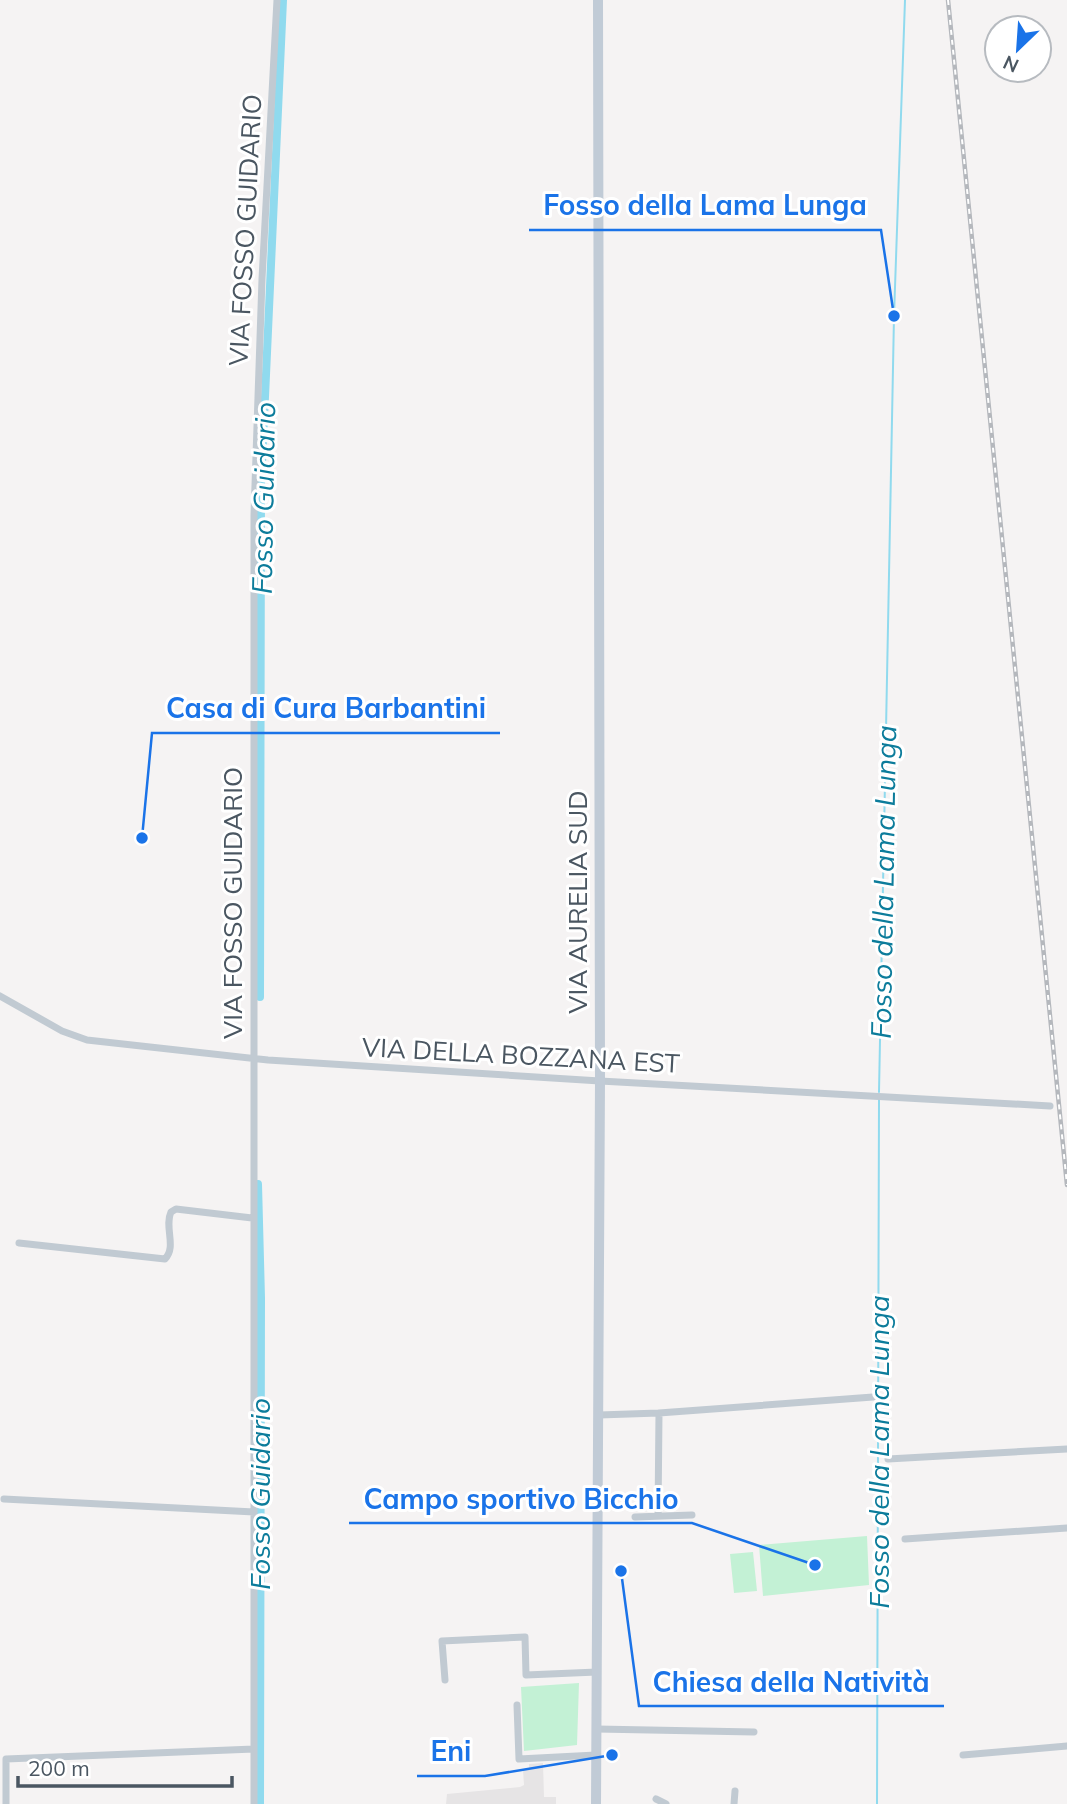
<svg xmlns="http://www.w3.org/2000/svg" width="1067" height="1804" viewBox="0 0 1067 1804" font-family="Mulish,sans-serif">
  <style>
    .education { fill: #e6e4e5 }
    .grass { fill: #c3f1d5 }
    .lines { fill: none; stroke-linecap: round; stroke-linejoin: round }
    .stream { stroke: #90daee; stroke-width: 2 }
    .canal { stroke: #90daee; stroke-width: 8 }
    .street { stroke: #c1cad2; stroke-width: 7 }
    .secondary { stroke: #c1cbd6; stroke-width: 10 }
    .rail-casing { stroke: #b5b8bd; stroke-width: 4.5 }
    .rail { stroke: #fff; stroke-width: 2; stroke-dasharray: 5; stroke-linecap: butt }
    .labels { text-anchor: middle; dominant-baseline: central; stroke-width: 6; stroke-linejoin: round; paint-order: stroke }
    .street-label { font-size: 26px; fill: #4a5661; stroke: #fff }
    .water-label { font-size: 28px; font-style: italic; fill: #0c7c9b; stroke: #fff }
    .leader { fill: none; stroke: #1a73e8; stroke-width: 2.5 }
    .callout-dot { fill: #1a73e8; stroke: #fff; stroke-width: 2.5 }
    .callout-label { font-size: 28px; text-anchor: middle; font-weight: bold; fill: #1a73e8; stroke: #fff; stroke-width: 6; stroke-linejoin: round; paint-order: stroke }
  </style>
  <rect width="100%" height="100%" fill="#f5f3f3"/>
  <path class="education" d="M543,1763L544,1797H556V1804H446L447,1794L520,1787L524,1785L523,1770H529V1764Z"/>
  <path class="grass" d="M867,1536L869,1585L763,1596L759,1545Z
    M753,1552L757,1591L734,1593L730,1554Z
    M579,1683L577,1745L524,1751L521,1687Z"/>
  <g class="lines">
    <path class="stream" d="M879,1092L894,316L905,0
      M877,1804L879,1100"/>
    <path class="canal" d="M260,997L261,485L283,0
      M258,1184L261,1298L260,1804"/>
    <path class="street" d="M0,996L62,1031L87,1040L268,1060L600,1081L1050,1106
      M19,1243L165,1259C177,1247 164,1227 171,1212L176,1209L252,1218
      M659,1413L873,1397
      M599,1415L659,1413L658,1516
      M888,1459L1067,1449
      M4,1499L254,1512
      M635,1517L692,1515
      M905,1539L1067,1528
      M445,1680L442,1641L525,1637L526,1675L597,1672
      M517,1705L519,1759L596,1755
      M597,1729L754,1732
      M963,1755L1067,1746
      M656,1799L666,1804
      M6,1804V1759L254,1749
      M254,1804V515L262,279L277,0
      M734,1804L735,1791"/>
    <path class="secondary" d="M596,1804L600,1081L598,0"/>
    <g class="rail-casing">
      <path id="rail" d="M948,0L1067,1185"/>
    </g>
    <use href="#rail" class="rail"/>
  </g>
  <g class="labels">
    <g class="street-label">
      <text transform="translate(245 230) rotate(-87)">VIA FOSSO GUIDARIO</text>
      <text transform="translate(577 902) rotate(-90)">VIA AURELIA SUD</text>
      <text transform="translate(232 903) rotate(-90)">VIA FOSSO GUIDARIO</text>
      <text transform="translate(521 1055) rotate(3)">VIA DELLA BOZZANA EST</text>
    </g>
    <g class="water-label">
      <text transform="translate(263 498) rotate(-89)">Fosso Guidario</text>
      <text transform="translate(883 882) rotate(-89)">Fosso della Lama Lunga</text>
      <text transform="translate(878 1452) rotate(-90)">Fosso della Lama Lunga</text>
      <text transform="translate(259 1494) rotate(-90)">Fosso Guidario</text>
    </g>
  </g>
  <path class="leader" d="M894 316L881 230H529M142 838L152 733H500M815 1565L692 1523H349M621 1571L639 1706H944M612 1755L485 1776H417"/>
  <g class="callout-dot">
    <circle cx="894" cy="316" r="7"/>
    <circle cx="142" cy="838" r="7"/>
    <circle cx="815" cy="1565" r="7"/>
    <circle cx="621" cy="1571" r="7"/>
    <circle cx="612" cy="1755" r="7"/>
  </g>
  <g class="callout-label">
    <text x="705" y="215">Fosso della Lama Lunga</text>
    <text x="326" y="718">Casa di Cura Barbantini</text>
    <text x="521" y="1509">Campo sportivo Bicchio</text>
    <text x="791" y="1692">Chiesa della Natività</text>
    <text x="451" y="1761">Eni</text>
  </g>
  <g transform="translate(1018 49) rotate(205)"><circle r="33" fill="#ffffff" stroke="#b7bbc0" stroke-width="2"/>
  <path d="M0-5L12 26L0 18L-12 26Z" fill="#1a73e8"/>
  <text y="-10" font-size="19" font-weight="bold" text-anchor="middle" fill="#4a5661">N</text>
  </g>
  <path d="M18 1776v10h214v-10" fill="none" stroke="#4a5661" stroke-width="3.5"/>
  <text x="28" y="1776" font-size="21" fill="#4a5661" stroke="#ffffff" stroke-width="5" paint-order="stroke">200 m</text>
</svg>
